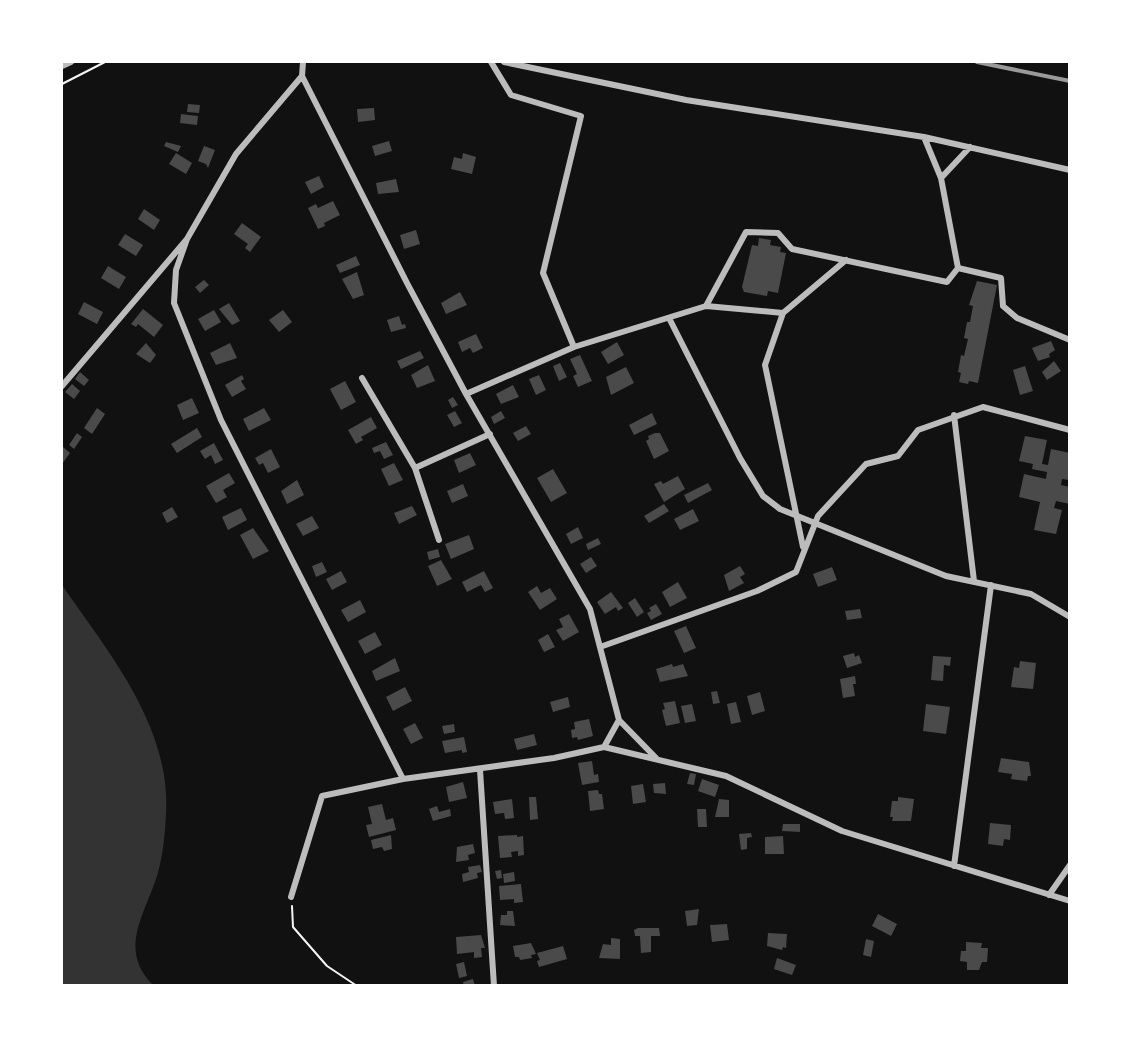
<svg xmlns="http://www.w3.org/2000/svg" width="1131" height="1047" viewBox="0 0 1131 1047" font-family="'Golos Text',sans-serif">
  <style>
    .water { fill: #333 }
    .building { fill: #4a4a4a }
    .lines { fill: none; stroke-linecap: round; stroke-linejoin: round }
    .path { stroke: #f5f5f5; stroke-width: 2 }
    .minor { stroke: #bcbcbc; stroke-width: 6 }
    .rail { stroke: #9a9a9a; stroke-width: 4 }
  </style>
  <rect width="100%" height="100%" fill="#111"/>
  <path class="water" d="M62,585C108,652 171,726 166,813C165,834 163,856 157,876C144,916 118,950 153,985H62Z"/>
  <path class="building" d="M188,104L200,105L199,113L187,112Z
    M374,108L375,120L358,122L357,109Z
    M181,114L198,116L197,125L180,123Z
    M389,141L392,151L375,156L372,146Z
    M166,142L181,146L178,152L164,146Z
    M204,146L215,150L208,168L206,164L198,161Z
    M176,153L192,163L186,174L169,164Z
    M463,153L476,157L472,174L451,169L454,157L462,159Z
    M319,176L324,187L311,194L305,182Z
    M396,179L399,192L378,194L376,183Z
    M333,201L340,215L324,223L325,226L318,229L308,208L316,204L318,208Z
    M144,209L160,220L154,230L138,219Z
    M242,223L261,237L250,252L245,248L248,244L234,234Z
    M416,230L420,244L404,249L400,235Z
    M125,234L143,245L136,256L118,245Z
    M759,238L771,240L770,245L781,247L780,252L786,253L778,293L768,291L767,296L744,292L742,287L752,245L758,246Z
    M356,256L360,265L340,273L336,265Z
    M108,266L126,277L119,289L101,278Z
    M357,272L364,295L353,299L342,279Z
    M204,280L209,285L200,293L195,287Z
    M977,281L997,285L978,383L969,381L968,384L959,382L961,373L958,372L961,355L964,356L968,339L964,338L967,322H970L973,306L969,305Z
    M460,292L467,305L446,314L441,303Z
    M84,302L103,312L97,324L78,314Z
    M229,303L240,321L232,325L219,309Z
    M143,309L163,325L154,337L138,324L136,327L131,324Z
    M214,310L221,322L205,331L198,319Z
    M283,310L292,322L279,332L269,320Z
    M399,316L402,325L405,324L406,328L391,332L387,320Z
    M476,334L483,348L473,353L470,348L462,352L458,342Z
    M1051,341L1055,350L1049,354L1050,357L1038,361L1032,348Z
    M617,342L624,355L608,364L601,352Z
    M146,343L156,355L150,363L136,354Z
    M230,343L237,358L216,365L210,353Z
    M420,351L424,358L401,369L397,361Z
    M580,355L592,381L578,387L573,376L577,374L570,359Z
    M1054,361L1061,371L1047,380L1042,372Z
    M560,363L567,377L559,381L553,366Z
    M428,365L435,381L417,388L411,375Z
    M1025,366L1033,391L1020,395L1013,370Z
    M626,367L634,383L611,395L606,377Z
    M80,372L89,380L84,386L75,379Z
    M242,375L244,379L241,381L246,389L232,397L225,385Z
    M539,375L546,390L536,395L529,379Z
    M345,381L356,402L341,410L330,389Z
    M72,384L80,391L74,399L65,392Z
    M513,385L519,397L501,404L496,394Z
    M453,397L458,405L452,408L448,400Z
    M192,398L199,413L183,420L177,405Z
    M97,408L105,414L92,434L84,428Z
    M264,408L271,420L249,431L243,419Z
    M455,411L462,423L454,427L447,415Z
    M501,411L505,418L494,424L491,417Z
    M652,413L657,424L634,435L629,425Z
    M371,417L377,428L361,437L363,440L356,444L348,430Z
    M526,426L531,434L518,441L513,433Z
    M197,428L202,437L177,453L171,444Z
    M77,433L82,437L74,449L69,445Z
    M655,433H660L669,451L654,459L646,441L649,439L648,436Z
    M1025,436L1047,440L1042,464L1048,465L1051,449L1070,453L1069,480L1062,479L1061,485L1070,487V504L1056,501L1054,508L1062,510L1056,534L1034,530L1040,502L1019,497L1024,474L1046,479L1047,472L1032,469L1033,464L1019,461Z
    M386,442L393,455L384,459L380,451L374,453L372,448Z
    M214,443L223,460L215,464L211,455L205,459L200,451Z
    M62,446L70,453L62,464Z
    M271,449L280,467L268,473L263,463L259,465L255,458Z
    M470,453L476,465L459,473L454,460Z
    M394,463L403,480L389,486L381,469Z
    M553,469L567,493L551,502L537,478Z
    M229,473L235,483L223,490L227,497L216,503L206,486Z
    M678,476L685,489L664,502L654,484L661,481L663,484Z
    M297,480L304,495L287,504L281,491Z
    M708,483L712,490L688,503L684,495Z
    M463,484L468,496L452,503L447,491Z
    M664,504L669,511L649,523L644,516Z
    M412,506L417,515L399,524L394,513Z
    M172,507L178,517L167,523L162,513Z
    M241,508L247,520L228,530L222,517Z
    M693,509L699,521L680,530L674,519Z
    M312,516L319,528L303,536L296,524Z
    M578,527L583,538L571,544L566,534Z
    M253,528L269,551L253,559L240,535Z
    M469,535L474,549L451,559L445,544Z
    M598,538L601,544L588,550L586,544Z
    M438,549L440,557L429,560L427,552Z
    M591,557L597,566L586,573L580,564Z
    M441,560L452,579L437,586L428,566Z
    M322,562L327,572L316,577L312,566Z
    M740,566L745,574L740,577L744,583L729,591L724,575Z
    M832,567L837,580L818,587L813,574Z
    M341,571L347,582L332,590L326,579Z
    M484,571L493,588L485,592L481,585L467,592L462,582Z
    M678,582L687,598L670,607L662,592Z
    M537,586L541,593L550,588L557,599L540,610L528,592Z
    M611,592L623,608L618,611L616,607L605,614L597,602Z
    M635,598L644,612L637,617L628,603Z
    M360,600L366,612L348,622L341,610Z
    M656,604L662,614L651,620L647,613L651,611L649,608Z
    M860,609L862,618L847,620L845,611Z
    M569,614L579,632L563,641L556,630L563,627L559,619Z
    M686,626L696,648L684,653L674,631Z
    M375,632L382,645L365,654L358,641Z
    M548,634L555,647L544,652L538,640Z
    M854,653L855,657L859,655L862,663L847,668L843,656Z
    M933,656L951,657L950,666L944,665L943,681L931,680Z
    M395,658L400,671L376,681L372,671Z
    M1020,661L1036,663L1033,689L1011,687L1014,667L1019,668Z
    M672,664L673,667L683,664L688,676L660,682L656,669Z
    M855,676L856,684H853L855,696L843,698L840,679Z
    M405,687L412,701L393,711L386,697Z
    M717,691L720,703L713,704L711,692Z
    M760,692L765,711L752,715L747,696Z
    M568,697L570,707L553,712L550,702Z
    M675,701L680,723L666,726L662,710L665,709L663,703Z
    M736,702L741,722L731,724L727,704Z
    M692,704L696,721L685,723L681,706Z
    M926,704L950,707L946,734L923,731Z
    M589,719L593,736L578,740L577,737L572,738L571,730L575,729L574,722Z
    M415,723L423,738L411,744L403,729Z
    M454,724L455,732L444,734L442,726Z
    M534,734L537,745L517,750L514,739Z
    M464,737L467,752L462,753V750L445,753L442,741Z
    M1001,758L1029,762L1031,776H1028L1027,781L1011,779L1012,774L998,772Z
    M592,761L594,775L598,774L599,782L582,785L578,763Z
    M690,773L696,774L694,785L687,784Z
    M702,779L719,785L715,797L698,791Z
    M463,782L467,798L449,802L446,787Z
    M665,783L666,794L654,793L653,784Z
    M643,784L646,802L633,804L631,786Z
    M598,790L599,794H602L604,809L590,811L588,791Z
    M529,797H536L538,819L530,820Z
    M898,797L914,799L911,821H892L893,817H890L892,801H898Z
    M512,799L514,818L505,819L504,813L495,814L493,802Z
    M719,799L729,800V817H715Z
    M382,804L386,820L393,818L396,830L369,837L366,825L372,824L368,807Z
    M437,806L439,812L450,809L451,816L433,821L429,809Z
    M697,809H706L707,827H698Z
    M990,823L1011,825L1010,840L1004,839L1003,846L988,844Z
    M783,824H800V832L782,831Z
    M751,833L752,837L747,838V849L741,850L739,834Z
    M391,835L392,849L384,851L382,847L373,849L371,840Z
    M517,835V837L523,836L524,855L518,856V851L511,852L512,857L500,858L498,836Z
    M783,836L784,854H765V837Z
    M473,844L475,853L468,855L469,860L456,862L457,847Z
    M480,865L482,872L477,873L478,878L463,882L462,874L469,872L468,867Z
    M501,870L502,878L497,879L495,871Z
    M514,872L515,881L504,883L503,874Z
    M521,884L523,902L514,903V899L500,900L499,886Z
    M699,909L697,925L687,926L685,911Z
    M507,911H513L515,926L500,925L501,915H507Z
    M878,914L897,924L891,936L872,926Z
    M727,924L729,940L712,942L710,925Z
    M638,928H659L660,936H651V952L641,953L640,936H635L634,930Z
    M768,933L787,934L786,948L783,947L782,950L767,946Z
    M481,935L485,948H481L482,957L474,958V952L457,954L456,937Z
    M611,938L620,939V959L599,958L603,944L611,945Z
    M866,939L874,941L871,957L863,955Z
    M966,942L982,943L981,948H988L987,962H982L979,970H967V962L960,961L961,951H966Z
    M531,943L536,954L531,955L532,958L520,960L519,957H515L513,946Z
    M563,946L567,959L539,967L537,961L540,960L537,953Z
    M777,958L796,965L792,975L774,969Z
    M464,962L467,976L459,978L456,964Z
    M473,979L475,986H464L463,982Z"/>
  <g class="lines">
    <path class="path" d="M62,84L105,62
      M292,906L293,927L327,966L357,986"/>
    <path class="minor" d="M491,62L511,95L581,116L543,273L574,347
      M504,62L686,100L924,137L1070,170
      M62,66L71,62
      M302,76L407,283L466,394L590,609L619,720L604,747
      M924,137L941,178L970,147
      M187,239L176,270L174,303L221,420L403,779
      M958,268L1001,278L1003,306L1017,318L1070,340
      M706,306L746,232L778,233L792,249L947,282L958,268L941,178
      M783,313L765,365L803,547
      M669,318L740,458L763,496L780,509L946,576L1031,594L1070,617
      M362,378L415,468L490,434
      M62,386L187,239L236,154L302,76L303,62
      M466,394L574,347L706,306L783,313L846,260
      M954,415L974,581
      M415,468L439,540
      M600,647L757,591L796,572L818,516L866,464L898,456L918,430L983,407L1070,430
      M619,720L657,759
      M480,770L494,986
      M954,866L991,585
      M1049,895L1070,865
      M291,897L322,796L403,779L554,758L604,747L726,776L842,831L1070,901"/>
    <path class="rail" d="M977,62L1070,81"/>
  </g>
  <rect width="1131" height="1047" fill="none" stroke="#ffffff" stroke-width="126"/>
</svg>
